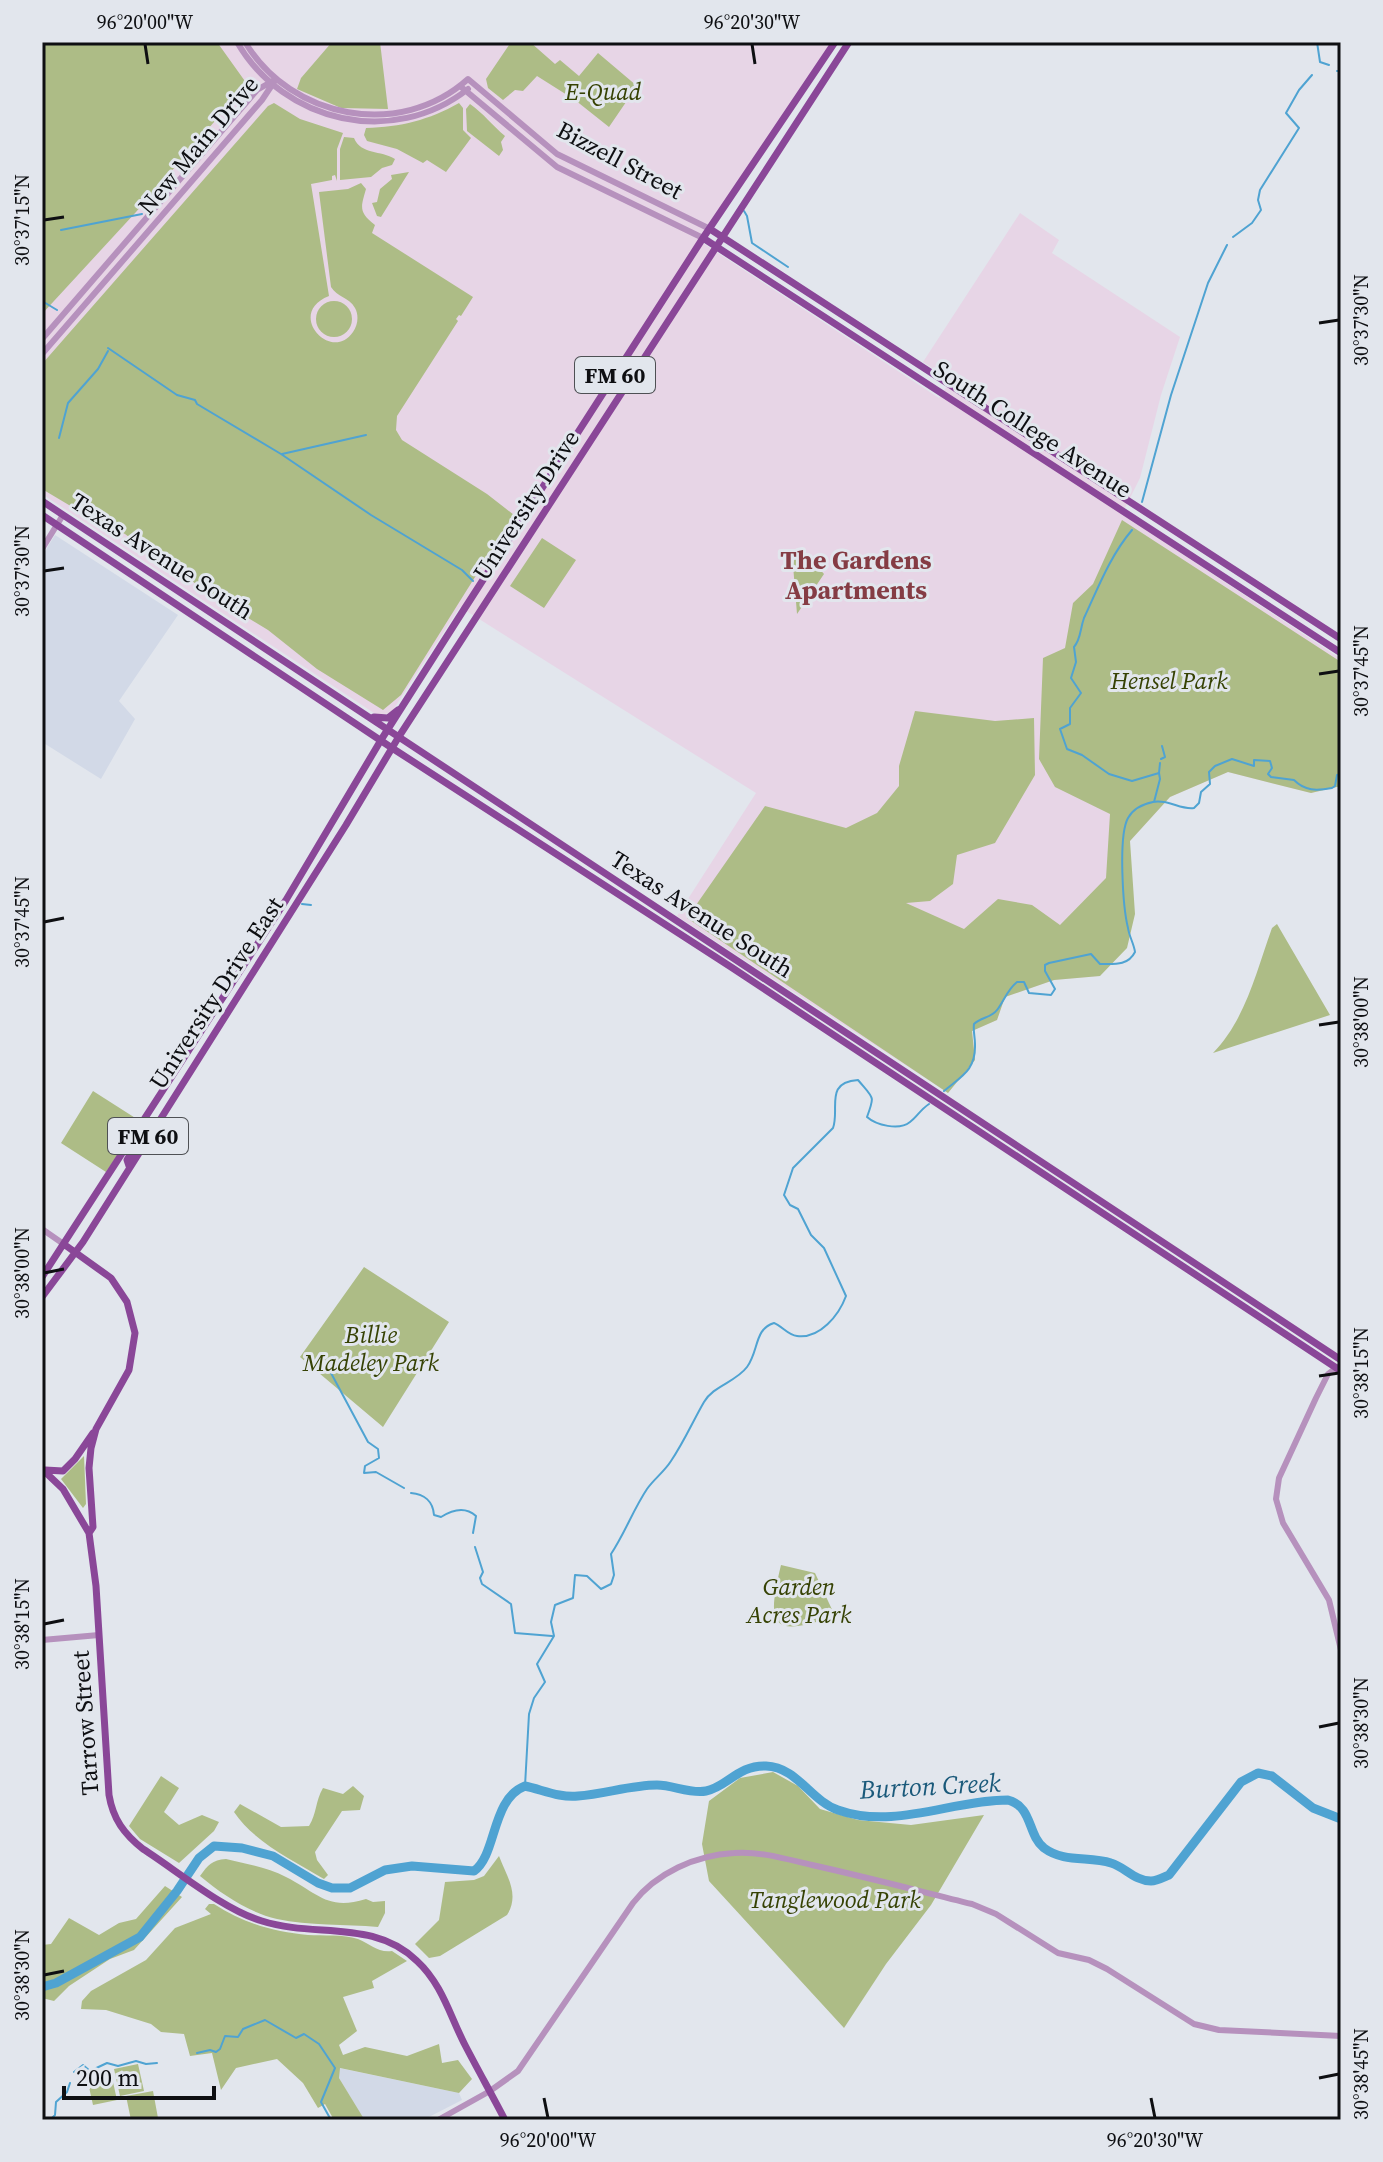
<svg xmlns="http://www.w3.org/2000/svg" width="1383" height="2162" viewBox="0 0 1383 2162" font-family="'Source Serif 4',serif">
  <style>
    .built { fill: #d2d9e7 }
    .education { fill: #e7d5e6 }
    .green { fill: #adbc86 }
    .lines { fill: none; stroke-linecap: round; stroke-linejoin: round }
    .stream { stroke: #4fa3d2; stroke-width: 2 }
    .river { stroke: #4fa3d2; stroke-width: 9 }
    .minor { stroke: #b691bd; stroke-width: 6 }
    .major { stroke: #8a4798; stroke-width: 7 }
    .ticks { fill: none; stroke: #0e0f12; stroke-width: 3 }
    .labels { text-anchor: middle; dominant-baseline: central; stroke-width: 6; stroke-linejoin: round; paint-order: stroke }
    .shield { fill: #e2e6ed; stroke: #4e5054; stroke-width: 2 }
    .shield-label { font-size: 22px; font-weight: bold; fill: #0e0f12 }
    .park-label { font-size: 24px; font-style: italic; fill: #364204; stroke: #e2e6ed }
    .street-label { font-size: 24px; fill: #0e0f12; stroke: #e2e6ed }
    .neighbourhood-label { font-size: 26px; font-weight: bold; fill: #853c44; stroke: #e2e6ed }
    .water-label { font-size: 26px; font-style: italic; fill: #1a597a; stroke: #e2e6ed }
    .neatline { fill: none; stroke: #0e0f12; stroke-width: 3 }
    .ticks-label { font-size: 20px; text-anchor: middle; fill: #0e0f12 }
  </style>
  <rect width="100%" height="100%" fill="#e2e6ed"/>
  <path class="built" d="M55,535L178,615L119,701L135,719L101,779L42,742V556Z
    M339,2068L459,2093L462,2100L423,2120H364L339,2078Z"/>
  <path class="education" d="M42,42H832L698,240L939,398L951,380L923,362L1020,213L1059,240L1052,253L1180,337L1161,395L1140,478L1122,514L1341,659V786L1311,793L1228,772L1170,797L1130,841L1111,909L1100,976L1054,980L1005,997L997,1020L972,1031L975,1060L948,1093L677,916L756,793L460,607L391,713L377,715L42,494Z"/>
  <path class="green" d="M42,42H217L247,84L136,212L42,314Z
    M332,42H380L388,109L341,108L297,89L301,78Z
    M511,42H530L555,64L560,60L579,76L598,53L637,86L609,127L575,100L537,76L523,91L515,90L503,100L488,88L486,79Z
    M274,103L300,119L343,133L337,149V181L335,175L332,176V180L311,184L329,296C285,313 331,364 353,332C358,325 359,315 355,308C349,297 337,297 331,287L319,192L348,189L361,183L366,189C361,207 358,212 375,225L372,233L473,297L461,316L459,315L456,319L458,321L397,416L396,430L402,440L487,494L514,515L401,695L383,710L317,669L268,630L215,598L181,573L171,569L125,534L84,514L42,489V364L268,106Z
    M459,103L463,108V130L471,138L446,172L427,160L423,163L397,149L367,141L364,135L366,128C401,127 429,120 459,103Z
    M470,104C484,114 492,125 505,136L501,142L503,150L499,156L467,131L466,109Z
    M344,137L354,138C361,155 381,150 395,159L392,165L382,168L371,177L340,180V149Z
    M409,172L381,217L377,216L372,203L377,202L380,189L392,179L391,175Z
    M316 319a18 18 0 1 1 36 0a18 18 0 1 1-36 0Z
    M1122,520L1341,662V786L1311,793L1228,772L1170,797L1130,841L1135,914L1127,948L1100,976L1054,980L1005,997L997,1020L972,1031L975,1060L948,1093L687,918L765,806L846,828L877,813L899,786V766L915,711L995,721L1034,718L1035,775L995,843L957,855L953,884L930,901L906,903L964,929L998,899L1032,905L1060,925L1106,878L1110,814L1055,787L1039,759L1043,658L1065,648L1073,603L1093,584Z
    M542,538L576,560L544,608L510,586Z
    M796,552L809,557L824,574L797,614L793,565Z
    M1277,924L1330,1015L1213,1053C1246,1019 1256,972 1272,928Z
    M93,1091L140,1121L106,1172L61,1143Z
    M364,1267L449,1322L383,1427L300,1357Z
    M84,1456L86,1504L83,1508L61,1479Z
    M781,1565L815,1573L835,1616C771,1638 766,1627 781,1565Z
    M773,1772L798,1786L820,1809L858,1820L911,1825L984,1815L931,1905L886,1964L844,2028L709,1881L702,1844L709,1801L740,1778Z
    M161,1776L179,1788L164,1812L179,1825L202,1815L219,1822L214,1831L179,1863L140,1839L129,1826Z
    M353,1786L364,1796L360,1810L342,1811L315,1852L317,1860L328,1875L324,1879C293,1860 255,1843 234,1812L240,1804L281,1827L309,1826C317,1813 315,1802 323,1788L343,1794Z
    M499,1856C507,1877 520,1894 507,1915L440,1956L429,1958L415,1944L439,1920L445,1882L474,1880L484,1876Z
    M226,1859C246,1864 267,1867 286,1877C318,1893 327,1911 366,1899L373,1902L385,1901V1913L378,1927C345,1924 309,1926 277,1919C248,1912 223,1895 200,1876C208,1865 212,1860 226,1859Z
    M165,1886L182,1897L134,1950L110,1959L69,1986L54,2001L42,1998V1945L51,1944L69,1918L99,1935L119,1923L136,1919Z
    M209,1904H214C243,1923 274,1932 308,1935C323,1936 343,1934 358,1939C370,1944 378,1953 392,1951L407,1961L372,1981L374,1988L343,1997L357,2031L339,2045L343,2055L365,2047L407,2056L439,2044L442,2063L458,2060L472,2079L459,2093L340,2068L339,2078L364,2119L334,2120L325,2104L318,2108L303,2083L277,2059L236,2068L221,2090L212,2053L190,2056L184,2034L161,2032L151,2024L106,2010L81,2009L82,2001L91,1991L146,1960L175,1928L211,1914L205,1909Z
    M138,2064L144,2091L120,2096L114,2069Z
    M111,2073L117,2100L93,2105L87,2078Z
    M153,2091L158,2118L131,2120L126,2096Z"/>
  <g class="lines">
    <path class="stream" d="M1317,42L1320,62L1329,65
      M1337,71H1341
      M744,211L747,216L752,243L788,267
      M61,230L142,214
      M1233,237L1252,223L1261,210L1258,200L1260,190L1299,128L1286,113L1299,90L1312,75
      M42,301L57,310
      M108,348L177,395L195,400L197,404L281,454L371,515L462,570L473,581
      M59,438L68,403L98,369L108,351
      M282,454L366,435
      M1142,502L1171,395L1208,283L1227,245
      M1132,530C1110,556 1098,588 1084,618C1080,629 1081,639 1074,647L1076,662L1071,678L1081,693L1070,708V724L1060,729L1067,749L1082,755L1109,774L1132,781L1159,773L1160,779L1154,802
      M1161,759L1165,757L1162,746
      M1159,773L1160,763
      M302,904L311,905
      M944,1091C962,1076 976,1070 975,1044C975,1037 973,1031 974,1024C981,1017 991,1018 997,1010C1004,1001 1007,990 1017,982H1024L1029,993L1051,995L1055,989L1045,971V965L1049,963L1091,954L1100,964C1114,964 1128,966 1135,952C1134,944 1129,936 1128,928C1123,908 1118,836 1128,818C1133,809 1143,804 1153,802C1169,799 1180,810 1194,808L1199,803L1201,792L1210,784L1209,772L1215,766L1232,759L1254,766V760L1270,761L1272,768L1268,774L1271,777L1294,780C1305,791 1316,791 1332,788L1335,786L1337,775L1341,774
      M331,1373L368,1442L378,1449L379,1458L365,1466L364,1473L376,1472L404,1488
      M411,1493C424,1494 433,1501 434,1515L441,1517C452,1510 465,1506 476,1516L473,1533
      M475,1547L483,1572L480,1578L482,1584L511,1604L515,1633L552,1636
      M525,1786L529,1714L534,1698L545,1682L537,1664L554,1636L551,1622L555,1605L573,1598L575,1575L587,1576L601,1589L611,1584L614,1575L611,1554C625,1533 633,1510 647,1489C654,1479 664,1472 671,1461C684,1442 693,1421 704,1402C713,1386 736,1382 747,1367C759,1351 754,1329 774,1323C782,1326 788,1335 797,1336C820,1339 839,1315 846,1296L824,1248L811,1235L798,1209L790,1205L784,1195L793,1168L833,1128C840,1109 824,1082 858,1080C874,1099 875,1095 867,1117C876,1125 899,1131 910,1122C917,1117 920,1110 929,1104
      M197,2053L210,2050L216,2052L220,2049L225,2036L238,2037L243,2029L265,2020L296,2038L304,2034L319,2044L335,2068L321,2102L331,2120
      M74,2072L83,2065L90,2071L107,2063L118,2066L136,2061L146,2064L157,2063
      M50,2120L55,2115L56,2102L67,2092L70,2083"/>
    <path class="river" d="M42,1987L56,1983L140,1937L177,1891L199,1858L214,1846L242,1848L273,1856L318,1883L332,1888H350L385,1870L412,1866L474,1871C497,1855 491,1799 525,1786C543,1790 560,1798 578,1796C605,1794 631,1785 657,1785C673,1785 690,1794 706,1791C727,1787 738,1765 766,1766C797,1767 811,1801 838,1810C894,1830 952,1800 1008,1800C1033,1807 1027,1834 1044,1848C1064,1863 1089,1856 1111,1863C1125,1867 1135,1881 1151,1881C1157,1881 1164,1877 1169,1875L1241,1782L1258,1773L1272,1776L1313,1808L1341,1819"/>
    <path class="minor" d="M237,42C284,123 393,148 468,89
      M245,42C291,119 400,140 468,79L557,154L710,229
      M460,86L557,167L703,238
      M42,339L257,90L276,79
      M42,354L262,100L276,79
      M42,549L63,515
      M42,1229L65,1245
      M1337,1367L1328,1374L1316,1398L1279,1478L1276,1499L1283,1523L1329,1600L1341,1650
      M42,1640L99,1635
      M438,2120L490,2091L518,2071L633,1903C656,1873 696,1855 734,1853C760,1851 786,1859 812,1865C866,1877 919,1891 972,1904L996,1914L1058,1953L1089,1960L1107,1969L1194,2024L1219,2030L1341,2036"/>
    <path class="major" d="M710,229L1341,639
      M703,238L1341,653
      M42,501L1341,1360
      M42,515L392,748L731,967L1341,1371
      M374,717L388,718L398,710
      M129,1166L127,1160L132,1151V1144
      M65,1245L111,1278L127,1302L135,1333L129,1370L96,1429L91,1448L89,1468L93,1527L89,1533L96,1586L109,1795C113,1819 124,1834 143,1849C176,1870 224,1910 262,1921C315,1938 374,1919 417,1961C442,1984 450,2016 465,2045C478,2070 492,2095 505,2120
      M42,1277L286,900L381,740L463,611L703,238L835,42
      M42,1297L83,1242L346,825L398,738L849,42
      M42,1469L63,1489L89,1533
      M45,1470L63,1471L75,1459L93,1433"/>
  </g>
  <path class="ticks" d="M145,44L148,64M752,44L755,64M44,220L64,217M1319,323L1339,320M44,571L64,568M1319,674L1339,671M44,922L64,918M1319,1025L1339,1022M44,1273L64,1269M1319,1376L1339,1373M44,1624L64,1620M1319,1727L1339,1723M44,1975L64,1971M1319,2078L1339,2074M544,2098L548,2118M1151,2098L1155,2118"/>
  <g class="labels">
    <g class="shield">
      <rect x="575" y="357" width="80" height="36" rx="6"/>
      <rect x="108" y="1118" width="80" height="36" rx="6"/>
    </g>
    <g class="shield-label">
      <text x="615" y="375">FM 60</text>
      <text x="148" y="1136">FM 60</text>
    </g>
    <g class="park-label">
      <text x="603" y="91">E-Quad</text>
      <text x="1169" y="680">Hensel Park</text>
      <text x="371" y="1334">Billie<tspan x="371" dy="28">Madeley Park</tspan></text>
      <text x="799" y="1586">Garden<tspan x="799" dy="28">Acres Park</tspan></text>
      <text x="835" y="1899">Tanglewood Park</text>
    </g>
    <g class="street-label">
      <text transform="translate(198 145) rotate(-50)">New Main Drive</text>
      <text transform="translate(620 160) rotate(28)">Bizzell Street</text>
      <text transform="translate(1033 429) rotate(33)">South College Avenue</text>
      <text transform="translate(526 505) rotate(-57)">University Drive</text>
      <text transform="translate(162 556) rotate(33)">Texas Avenue South</text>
      <text transform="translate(702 914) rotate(33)">Texas Avenue South</text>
      <text transform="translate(216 993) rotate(-57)">University Drive East</text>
      <text transform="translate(85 1723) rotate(-94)">Tarrow Street</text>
    </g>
    <g class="neighbourhood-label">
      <text x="856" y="560">The Gardens<tspan x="856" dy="30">Apartments</tspan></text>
    </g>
    <g class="water-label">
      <text transform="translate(930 1786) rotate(-3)">Burton Creek</text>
    </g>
  </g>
  <rect width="1383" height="2162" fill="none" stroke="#e2e6ed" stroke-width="88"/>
  <path d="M64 2086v12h150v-12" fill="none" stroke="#0e0f12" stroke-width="4"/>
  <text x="76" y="2086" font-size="24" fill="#0e0f12" stroke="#e2e6ed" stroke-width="6" paint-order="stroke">200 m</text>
  <rect x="44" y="44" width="1295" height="2074" class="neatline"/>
  <g class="ticks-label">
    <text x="145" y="29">96°20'00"W</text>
    <text x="752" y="29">96°20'30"W</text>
    <text transform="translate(22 220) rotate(-90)" y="7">30°37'15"N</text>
    <text transform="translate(1361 320) rotate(-90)" y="7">30°37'30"N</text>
    <text transform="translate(22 571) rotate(-90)" y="7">30°37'30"N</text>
    <text transform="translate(1361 671) rotate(-90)" y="7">30°37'45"N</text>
    <text transform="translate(22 922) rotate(-90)" y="7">30°37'45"N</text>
    <text transform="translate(1361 1022) rotate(-90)" y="7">30°38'00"N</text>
    <text transform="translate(22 1273) rotate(-90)" y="7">30°38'00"N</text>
    <text transform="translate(1361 1373) rotate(-90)" y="7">30°38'15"N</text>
    <text transform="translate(22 1624) rotate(-90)" y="7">30°38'15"N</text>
    <text transform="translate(1361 1723) rotate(-90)" y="7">30°38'30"N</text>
    <text transform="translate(22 1975) rotate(-90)" y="7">30°38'30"N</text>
    <text transform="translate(1361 2074) rotate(-90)" y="7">30°38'45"N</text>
    <text x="548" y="2147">96°20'00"W</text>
    <text x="1155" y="2147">96°20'30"W</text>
  </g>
</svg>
